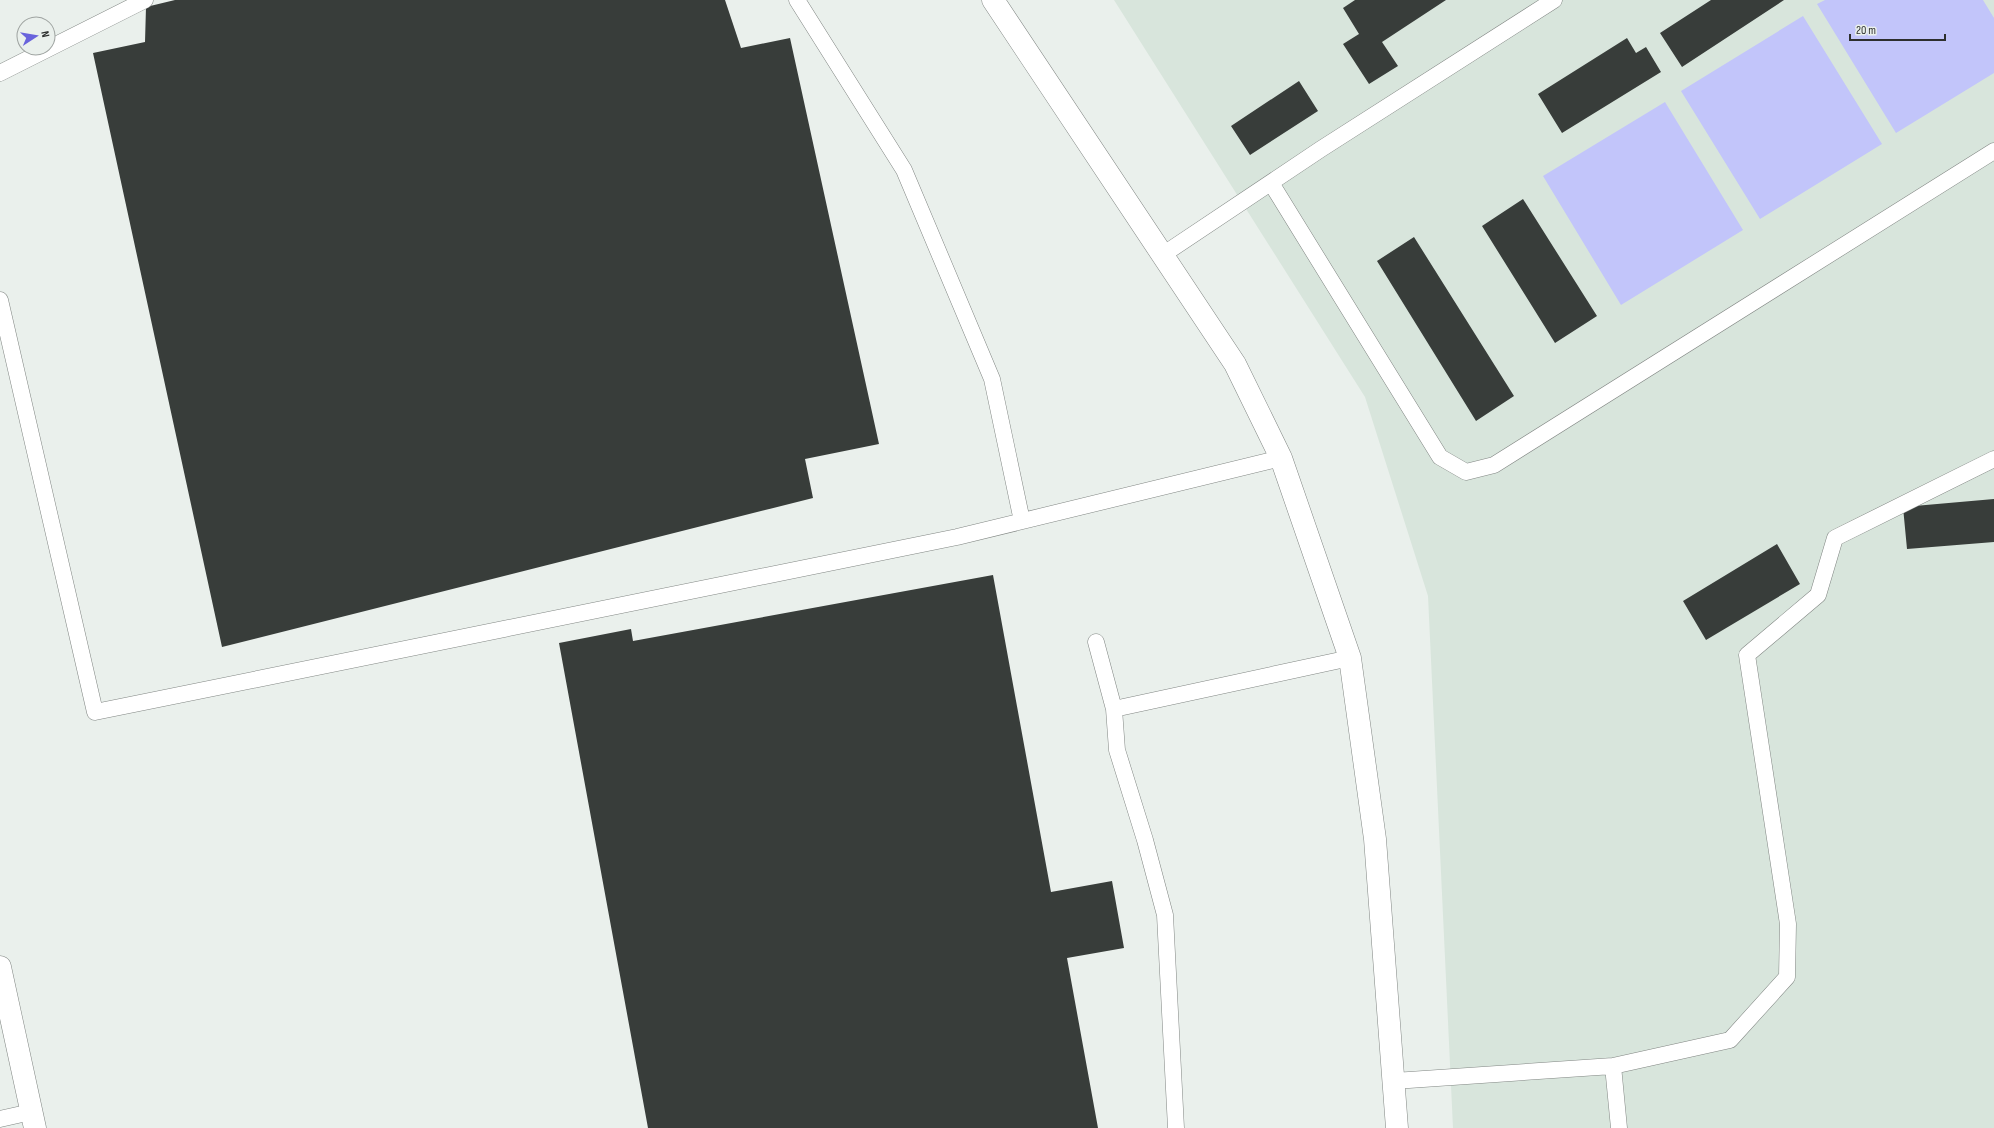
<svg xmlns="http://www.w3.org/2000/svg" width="1994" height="1128" viewBox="0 0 1994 1128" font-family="'Sofia Sans Condensed',sans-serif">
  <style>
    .built { fill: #d8e5dc }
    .water { fill: #c2c5fa }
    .building { fill: #383d3a }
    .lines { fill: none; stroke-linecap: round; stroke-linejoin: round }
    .lane-casing { stroke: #818683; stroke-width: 17 }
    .street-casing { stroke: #818683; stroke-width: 23 }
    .primary-casing { stroke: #818683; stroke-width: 23 }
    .lane { stroke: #fff; stroke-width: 16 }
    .street { stroke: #fff; stroke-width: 22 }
    .primary { stroke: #fff; stroke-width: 22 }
  </style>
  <rect width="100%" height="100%" fill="#eaf0ec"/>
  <path class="built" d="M1114,0H1994V1128H1453L1428,596L1365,397Z"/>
  <path class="water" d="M1825,0H1983L1994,18V73L1896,133L1817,4Z
    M1803,16L1882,144L1760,219L1681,91Z
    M1665,102L1743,230L1621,305L1543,176Z"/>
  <path class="building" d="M175,0H725L741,48L790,38L879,444L805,459L813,498L222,647L93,53L145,42L146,7Z
    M1355,0H1446L1382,42L1398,66L1369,84L1343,44L1359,34L1343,8Z
    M1711,0H1784L1682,67L1660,33Z
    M1627,38L1636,53L1646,47L1661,72L1562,133L1538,94Z
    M1299,81L1318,111L1250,155L1231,126Z
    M1523,199L1597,316L1555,343L1482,226Z
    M1414,237L1514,396L1476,421L1377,261Z
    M1994,499V542L1907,549L1903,507Z
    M1777,544L1800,584L1706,640L1683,601Z
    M993,575L1051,892L1112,881L1124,948L1067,958L1098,1128H648L559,643L631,629L633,641Z"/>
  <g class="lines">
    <g class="lane-casing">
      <path id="lane" d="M797,0L904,170L992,379L1022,521
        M0,73L145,0
        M1271,183L1440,457L1466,472L1494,465L1994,151
        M1164,254L1321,149L1554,0
        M0,300L95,712L957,537L1281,458
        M1096,642L1114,709L1117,750L1145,840L1165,915L1176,1128
        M1114,709L1350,658
        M1613,1066L1619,1128
        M1394,1081L1613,1066L1730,1040L1787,977L1788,924L1747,655L1818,595L1835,538L1994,459
        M0,1119L31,1112"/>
    </g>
    <g class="street-casing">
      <path id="street" d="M0,967L35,1128"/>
    </g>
    <g class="primary-casing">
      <path id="primary" d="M993,0L1235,364L1281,458L1350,658L1375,839L1397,1128"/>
    </g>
    <use href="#lane" class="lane"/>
    <use href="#street" class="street"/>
    <use href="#primary" class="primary"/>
  </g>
  <g transform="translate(36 36) rotate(78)"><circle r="19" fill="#eaf0ec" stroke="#9ea3a0"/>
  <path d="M0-3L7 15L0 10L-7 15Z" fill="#6963dc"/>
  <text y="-6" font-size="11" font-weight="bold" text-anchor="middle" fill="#2d2f2e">N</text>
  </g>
  <path d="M1850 34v6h95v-6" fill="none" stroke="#2d2f2e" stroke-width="2"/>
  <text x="1856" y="34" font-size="12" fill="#2d2f2e" stroke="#eaf0ec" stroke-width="3" paint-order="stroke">20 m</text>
</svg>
